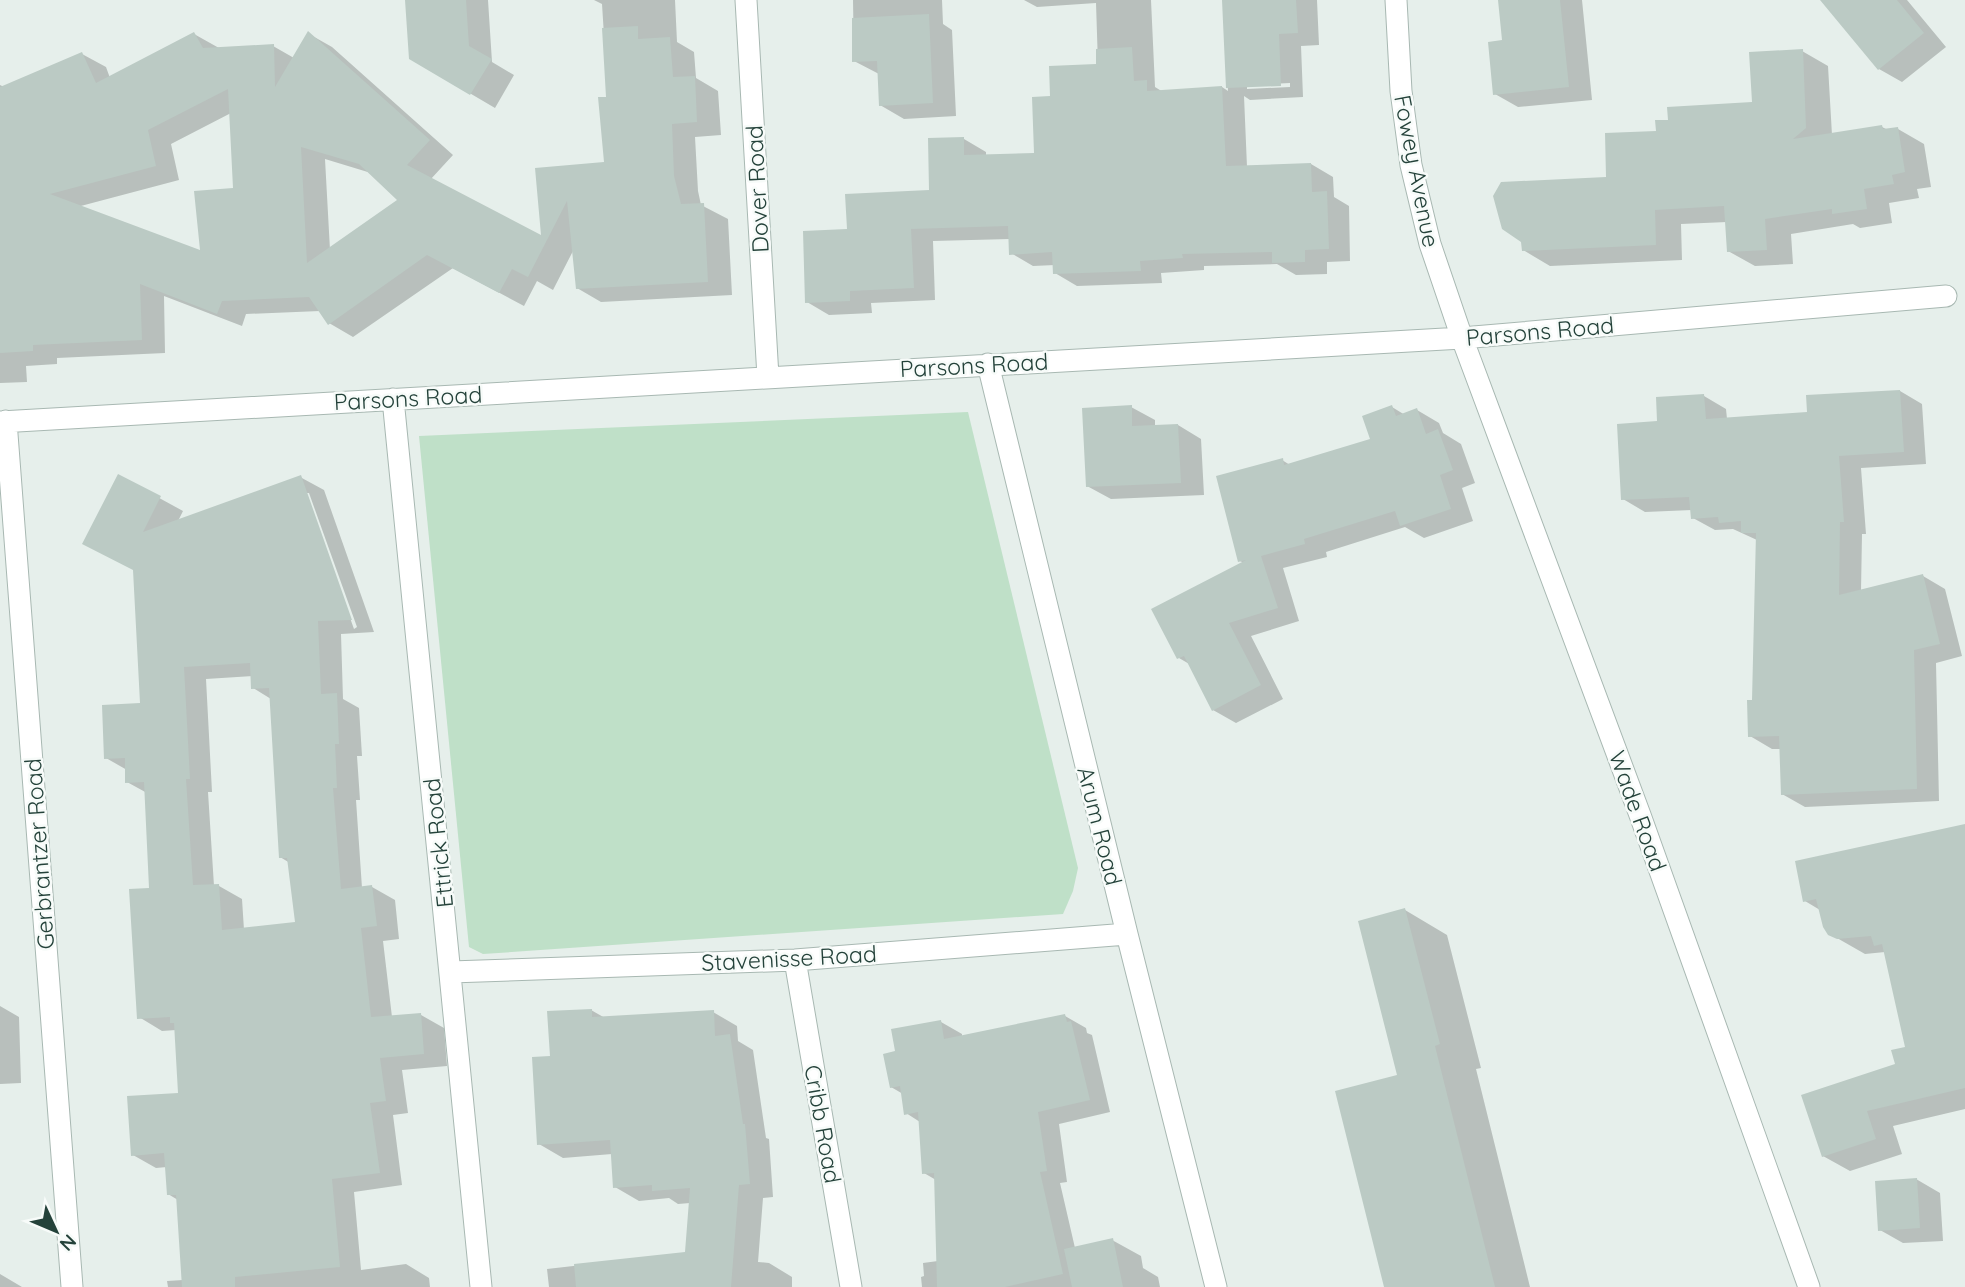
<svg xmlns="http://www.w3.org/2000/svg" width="1965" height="1287" viewBox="0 0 1965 1287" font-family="Quicksand,sans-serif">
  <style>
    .green { fill: #bfe0c8 }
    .shadow { fill: #0003; fill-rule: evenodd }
    .building { fill: #bbcac4; fill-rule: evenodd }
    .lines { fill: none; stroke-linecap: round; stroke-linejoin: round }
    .minor-casing { stroke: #a8b8b2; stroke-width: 23 }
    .minor { stroke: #fff; stroke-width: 21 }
    .labels { text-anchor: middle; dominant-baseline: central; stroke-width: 5; stroke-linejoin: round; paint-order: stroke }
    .street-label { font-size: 23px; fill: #24423a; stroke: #f7fbf9 }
  </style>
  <rect width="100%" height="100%" fill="#e6efeb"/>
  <path class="green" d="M968,412L1078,868L1073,891L1063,914L483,954L469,947L419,436Z"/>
  <path class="shadow" d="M407,0H488L492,62L514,75L495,108L410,58Z
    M594,0H675L677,42L694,52L696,78L718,91L721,135L695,137L698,191L701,205L728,219L732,295L601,302L577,288L574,249L553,290L537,281L524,306L453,268L353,337L329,323L320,311L246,314L242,326L164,296L165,353L57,358V364L26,366L27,382L0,383V85L4,87L82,54L106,67L110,78L194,34L219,48L273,46L294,58L309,34L332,47L453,155L430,180L543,238L537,170L606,164L608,99L602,4ZM231,113L234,190L201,253L77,207L179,180L171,144ZM325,159L371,173L399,200L330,250Z
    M853,0H942L943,24L952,30L956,116L904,119L880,105L879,74L854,61Z
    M1024,0H1151L1155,87L1163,92L1222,87L1228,91L1224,0H1317L1319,45L1301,46L1303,97L1250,100L1244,96L1247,167L1311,164L1333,177L1334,197L1349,206L1350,261L1327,262V274L1296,275L1277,264L1204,266V270L1161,273L1162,283L1077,286L1055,273V265L1033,266L1011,253L1010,239L933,241L935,300L871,303L872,313L829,315L807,302L849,231L931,192L964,139L986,152V156L1036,155L1052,98L1098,65L1096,3L1037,7ZM1290,83V87L1247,89V85Z
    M1500,0H1582L1592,100L1518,107L1495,94L1504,41Z
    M1822,0H1907L1946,47L1902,82L1879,69Z
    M1802,51L1828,66L1832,135L1882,127L1888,130L1898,129L1924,144L1931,187L1917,189L1919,198L1889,203L1892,223L1860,228L1853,224L1791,234L1793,264L1755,266L1728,251L1727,222L1681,224L1682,260L1550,266L1523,250L1608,179L1670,121L1753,103Z
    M1900,391L1922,404L1926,464L1861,468L1866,534H1862L1861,591L1923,576L1945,589L1962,656L1936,663L1939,801L1805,807L1782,794L1781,749H1772L1750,736L1754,702L1757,540L1733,529L1715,530L1693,518L1692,510L1645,512L1623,499L1659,423L1704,396L1726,409L1727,419L1809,413Z
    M1131,407L1155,420V426L1178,425L1201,439L1204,495L1111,499L1087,486Z
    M1392,407L1405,415L1417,410L1439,423L1443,433L1461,444L1475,483L1462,488L1473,521L1424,538L1405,527L1326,552L1327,557L1283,568L1299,621L1251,636L1283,699L1236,723L1213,710L1191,665L1179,658L1244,563L1240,561L1282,460L1290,465L1372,440Z
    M119,476L183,511L178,521L300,477L324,490L374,632L341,634L343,699L359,708L362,756H357L360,800H356L362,888L372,887L395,900L399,939L383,941L392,1017L421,1015L444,1028L447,1066L402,1070L408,1113L393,1115L402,1185L354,1192L361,1270L406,1264L429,1278L430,1287H168L167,1281L183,1280L178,1200L168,1194L167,1167L156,1168L133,1155L180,1094L176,1030L162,1031L139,1017L151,889L147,793L127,782V770L106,758L141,704L135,571ZM305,493H309L357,627L354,629ZM253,676V688L271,699L280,857L290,863L297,924L244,930L242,899L219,886H214L208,792H212L206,679Z
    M1965,825V1109L1893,1126L1902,1154L1850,1171L1823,1156L1897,1065L1907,1048L1885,952L1865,954L1830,934L1820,910L1805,901Z
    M1405,910L1447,935L1481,1068L1476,1069L1530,1287H1386L1399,1076Z
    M0,1006L19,1017L21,1083L0,1084Z
    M591,1010L605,1018L713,1012L737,1026L738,1041L753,1050L766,1138L769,1139L773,1197L763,1198L758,1262L769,1263L792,1277V1287H549L547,1269L687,1253L690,1203L678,1204L669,1198L639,1201L615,1187L612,1154L563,1158L539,1144L552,1057Z
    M1065,1016L1086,1028L1087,1033L1092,1035L1110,1112L1059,1124L1067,1182L1060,1183L1075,1248L1112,1240L1141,1256L1143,1268L1158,1277L1160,1287H922L921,1277L924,1276L923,1263L938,1261L936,1180L924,1173L920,1122L906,1113L903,1094L891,1087L897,1053L941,1022L962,1034V1037Z
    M1916,1179L1940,1193L1943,1241L1903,1243L1880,1230Z
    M0,1274L22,1287H0Z"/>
  <path class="building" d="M405,0H466L469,46L492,59L470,95L409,59Z
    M1222,0H1296L1298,33L1279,34L1281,86L1226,88Z
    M1498,0H1560L1569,87L1493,95L1488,42L1502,40Z
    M1820,0H1897L1924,33L1878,70Z
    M929,14L933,103L879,106L877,61L852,62V18Z
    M638,26V39L670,37L673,77L695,76L697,122L672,124L674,176L681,204L704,203L708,282L576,289L567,201L528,277L512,269L499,293L427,255L328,325L309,297L222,301L217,314L140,284L142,340L33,345V351L0,353V87L82,52L96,83L194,32L203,48L274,44L275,87L308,31L430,140L407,165L541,235L535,168L604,162L598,97H606L602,28ZM228,89L233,188L194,191L200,250L50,194L156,166L148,130ZM301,147L359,164L397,200L307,263Z
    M1132,47L1134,81L1147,80V91L1222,86L1226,166L1311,163L1312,192L1327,191L1329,249L1305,250V262L1272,263V252L1182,254L1183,258L1140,261L1141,271L1053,274L1052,252L1009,255L1008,226L911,229L914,288L850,291V301L805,303L803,231L847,229L845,194L929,190L928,138L964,137V155L1034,153L1032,97L1050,96L1049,66L1096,64V49Z
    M1803,49L1806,128L1793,139L1882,125L1883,129L1898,127L1905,172L1892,175L1894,184L1864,189L1867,209L1832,214V209L1765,219L1767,250L1727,252L1724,206L1655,210L1656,245L1522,251L1521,242L1502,229L1493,196L1501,182L1606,177L1605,133L1656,131L1655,120H1668L1667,107L1752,102L1749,52Z
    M1900,390L1904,452L1839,456L1844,522H1840L1839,595L1923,574L1940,644L1914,650L1917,789L1781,795L1779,736L1748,737L1747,700H1752L1756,533H1741V521L1719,523L1718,517L1691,519L1689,497L1621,500L1617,424L1657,421L1656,397L1704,394L1706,419L1807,412L1806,395Z
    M1132,405V426L1178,424L1181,483L1086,487L1082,408Z
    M1392,405L1396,416L1417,408L1426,434L1438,429L1453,470L1440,475L1451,509L1400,526L1395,511L1304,539L1305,544L1261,556L1278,608L1229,623L1261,685L1212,711L1184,656L1177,659L1151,609L1246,560L1238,562L1216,476L1283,458L1284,465L1370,439L1362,416Z
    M118,474L161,496L143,532L301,475L352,620L318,621L321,694L337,693L339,744H335L337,788H333L341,889L372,885L377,926L361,928L371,1017L421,1013L424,1054L380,1058L386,1101L370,1103L380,1173L332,1179L340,1267L235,1277V1287H182L176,1195H167L164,1153L131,1156L127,1096L178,1093L174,1023H170V1017L137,1019L129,889L149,888L144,782L125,783V758L104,759L102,705L140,703L133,570L82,544ZM250,663L251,689L269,688L279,858H287L295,922L222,930L219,884L193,885L186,779H190L184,667Z
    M1965,824V1088L1867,1111L1876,1139L1822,1157L1801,1095L1895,1064L1891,1050L1905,1047L1882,944L1874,946L1871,936L1837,939L1828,935L1823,927L1816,899L1803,902L1795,861Z
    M1405,908L1440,1044L1435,1046L1495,1287H1384L1335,1091L1397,1075L1358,921Z
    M592,1009V1017L714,1010L715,1036L730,1034L743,1124H745L750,1184L739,1185L731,1287H576L574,1264L685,1252L690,1188L652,1191V1185L613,1188L610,1140L537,1145L532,1057L550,1056L547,1011Z
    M1065,1014L1067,1022L1071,1021L1090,1100L1038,1112L1047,1171L1040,1172L1063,1274L1005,1287H937L934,1173L922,1174L918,1112L904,1115L900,1086L890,1088L883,1054L895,1051L891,1029L941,1020L944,1039Z
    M1917,1178L1920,1228L1878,1231L1875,1181Z
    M1113,1238L1123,1287H1072L1064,1249Z"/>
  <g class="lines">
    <g class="minor-casing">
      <path id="minor" d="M746,0L768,377
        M1396,0L1401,91L1411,165L1430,244L1462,338L1640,815L1809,1287
        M988,364L1127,934L1216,1287
        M393,399L481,1287
        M6,421L72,1287
        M0,422L1462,338L1946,296
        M795,960L851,1287
        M451,972L795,960L1127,934"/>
    </g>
    <use href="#minor" class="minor"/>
  </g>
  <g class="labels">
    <g class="street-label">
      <text transform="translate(1417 171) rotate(79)">Fowey Avenue</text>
      <text transform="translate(757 189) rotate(-93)">Dover Road</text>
      <text transform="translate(1540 331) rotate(-5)">Parsons Road</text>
      <text transform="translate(974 365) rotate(-3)">Parsons Road</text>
      <text transform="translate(408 398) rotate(-3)">Parsons Road</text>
      <text transform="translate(1638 811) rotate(70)">Wade Road</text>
      <text transform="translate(1100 826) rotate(76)">Arum Road</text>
      <text transform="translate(438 843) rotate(-96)">Ettrick Road</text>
      <text transform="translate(39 854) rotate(-94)">Gerbrantzer Road</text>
      <text transform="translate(789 958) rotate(-3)">Stavenisse Road</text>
      <text transform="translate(823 1124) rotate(80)">Cribb Road</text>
    </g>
  </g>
  <g transform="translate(56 1231) rotate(134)" stroke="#f7fbf9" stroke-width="5" paint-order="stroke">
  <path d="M0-5L12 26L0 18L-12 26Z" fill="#24423a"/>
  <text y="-10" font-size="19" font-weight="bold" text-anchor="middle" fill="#24423a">N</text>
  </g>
</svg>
